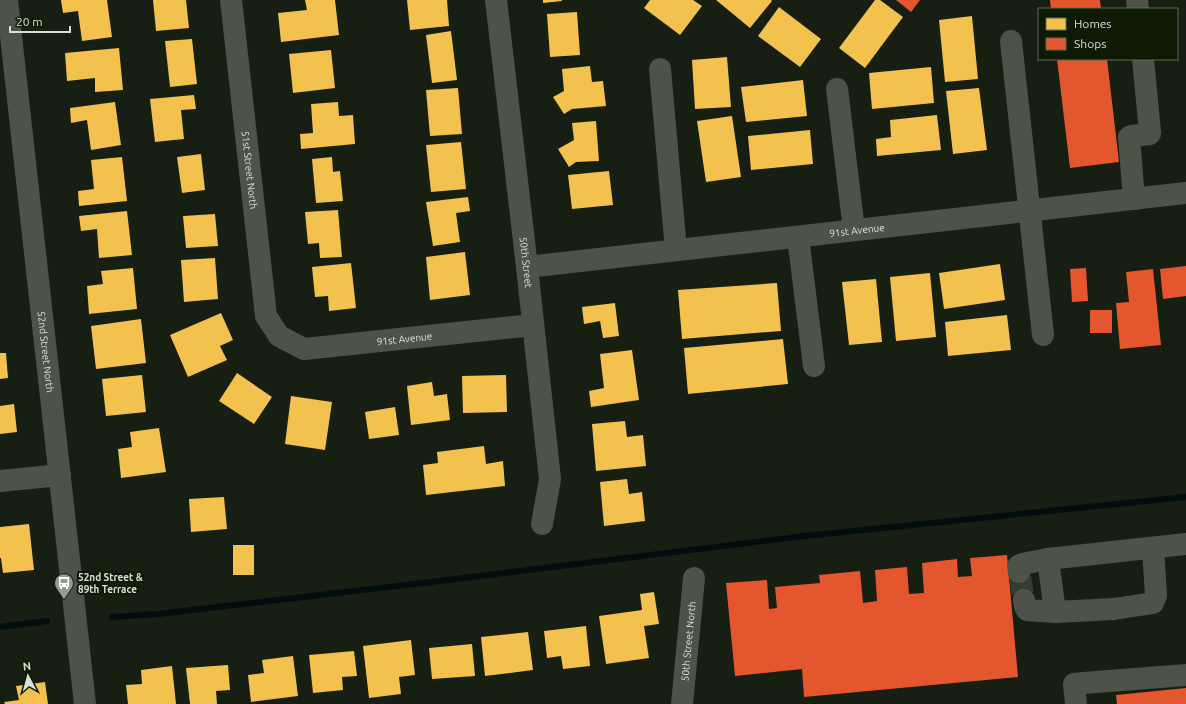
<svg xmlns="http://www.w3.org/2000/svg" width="1186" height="704" viewBox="0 0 1186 704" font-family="Ubuntu,sans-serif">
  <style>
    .homes { fill: #f2c14e }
    .shops { fill: #e4572e }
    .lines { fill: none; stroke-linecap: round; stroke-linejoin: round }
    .stream { stroke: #020e0d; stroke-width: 6 }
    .minor-tunnel { stroke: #343b2f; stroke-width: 22; stroke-dasharray: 22 11; stroke-linecap: butt }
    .minor { stroke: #4e5349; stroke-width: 22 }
    .labels { text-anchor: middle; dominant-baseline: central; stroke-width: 4; stroke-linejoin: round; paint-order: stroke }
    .street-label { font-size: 10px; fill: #d7e1d1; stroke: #0d1b04 }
    .poi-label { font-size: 10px; font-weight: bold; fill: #d7e1d1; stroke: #0d1b04; text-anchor: start }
  </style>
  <rect width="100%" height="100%" fill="#171e12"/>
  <path class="homes" d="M61,0H107L112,37L82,41L78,11L63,13Z
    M153,0H186L189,28L156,31Z
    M305,0H335L339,35L281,42L278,13L307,10Z
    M407,0H447L449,26L410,30Z
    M543,0H562V1L543,3Z
    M650,0H693L702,6L680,35L644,8Z
    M716,0H771L772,1L750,28Z
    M875,0H880L903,17L865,68L839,48Z
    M779,7L821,39L800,67L758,36Z
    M577,12L580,55L550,57L547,14Z
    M972,16L978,79L945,82L939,20Z
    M451,31L457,80L432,83L426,35Z
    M192,39L197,84L170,87L165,41Z
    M119,48L123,90L95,92V78L67,81L65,53Z
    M331,50L335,88L293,93L289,54Z
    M727,57L731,107L695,109L692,60Z
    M590,66L592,82L603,81L606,106L572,109L564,114L553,97L564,91L562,69Z
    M931,67L934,103L872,109L869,73Z
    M803,80L807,116L746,122L741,87Z
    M458,88L462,134L430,136L426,90Z
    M979,88L987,150L953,154L946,91Z
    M194,95L196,109L181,110L184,139L155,142L150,99Z
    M115,102L121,145L91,150L87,120L71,123L70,108Z
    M338,102L339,116L353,115L355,144L301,149L300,134L313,133L311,104Z
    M937,115L941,150L877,156L876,139L891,137L890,120Z
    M732,116L741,177L706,182L697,121Z
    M596,121L599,161L576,162L569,167L558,149L574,140L572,123Z
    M810,130L813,164L751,170L748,136Z
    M461,142L466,189L431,192L426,145Z
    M201,154L205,190L182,193L177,157Z
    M122,157L127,201L79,206L78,191L94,189L91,160Z
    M332,157L333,172L340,171L343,201L316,203L312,159Z
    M609,171L613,205L572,209L568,175Z
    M468,197L470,211L456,213L460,242L433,246L426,202Z
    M338,210L342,257L320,258L319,243L308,244L305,212Z
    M127,211L132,255L99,258L97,229L81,231L79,216Z
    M215,214L218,246L186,248L183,216Z
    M465,252L470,295L430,300L426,257Z
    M215,258L218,299L184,302L181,260Z
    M351,263L356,308L329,311L328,296L315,297L312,267Z
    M1000,264L1005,300L944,309L939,273Z
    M133,268L137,309L89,314L87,286L103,284L101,271Z
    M930,273L936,337L896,341L890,277Z
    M876,279L882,342L849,345L842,282Z
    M777,283L781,331L682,339L678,290Z
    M615,303L619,336L603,338L600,321L584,324L582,307Z
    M221,313L233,340L220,346L227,360L188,377L170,335Z
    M1007,315L1011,350L948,356L945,322Z
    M141,319L146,363L96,369L91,326Z
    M783,339L788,384L688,394L684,348Z
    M632,350L639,400L591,407L589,391L604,388L600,354Z
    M0,353H6L8,378L0,379Z
    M237,373L272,397L254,424L219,401Z
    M142,375L146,412L106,416L102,379Z
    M506,375L507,412L463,413L462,376Z
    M432,382L434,396L447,394L450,420L411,425L407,386Z
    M291,396L332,402L325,450L285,444Z
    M14,404L17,432L0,434V406Z
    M395,407L399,435L369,439L365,412Z
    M625,421L627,437L643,435L646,466L596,471L592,424Z
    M159,428L166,472L121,478L118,449L132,447L130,432Z
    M484,446L486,464L503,461L505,486L426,495L423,465L438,463L437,452Z
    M627,479L629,494L642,492L645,521L604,526L600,482Z
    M224,497L227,529L191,532L189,499Z
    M29,524L34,570L3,573L1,558H0V527Z
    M233,545H254V575H233Z
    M654,592L659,624L644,626L649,658L606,664L599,616L642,610L640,594Z
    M586,626L590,666L563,669L561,656L547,658L544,631Z
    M528,632L533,670L485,676L481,637Z
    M411,640L415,675L399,677L401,694L369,698L363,646Z
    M472,644L475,676L432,679L429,648Z
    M354,651L357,676L342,677L343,690L313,693L309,655Z
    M293,656L298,696L251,702L248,675L264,673L262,660Z
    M228,665L230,690L216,691L217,704H190L186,668Z
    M172,666L176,704H128L126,685L142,684L141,670Z
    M45,682L48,704H5L4,702L19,700L16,686Z"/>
  <path class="shops" d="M896,0H920L911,12Z
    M1050,0H1100L1101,9H1051Z
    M1057,59H1107L1119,162L1070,168Z
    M1186,266V296L1163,299L1160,269Z
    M1086,268L1088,301L1072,302L1070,269Z
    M1153,269L1161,345L1120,349L1116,303L1129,302L1126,272Z
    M1090,310H1112V333H1090Z
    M1007,555L1018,677L804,697L802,669L735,676L726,583L767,580L769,609L777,608L775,587L820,583L819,575L860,571L863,603L877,601L875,570L907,567L909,594L924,593L922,563L957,559L958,577L972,576L970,558Z
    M1186,688V704H1117L1116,695Z"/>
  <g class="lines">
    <path class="stream" d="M112,617L158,614L431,582L804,536L1186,497
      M0,627L47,621"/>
    <path class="minor-tunnel" d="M1019,572L1024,600"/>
    <g class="minor">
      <path id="s1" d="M7,0L85,704"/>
      <path id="s2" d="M231,0L266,316L279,336L304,349L533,325"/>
      <path id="s3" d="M496,0L527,267L550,479L542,524"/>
      <path d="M1137,0L1138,9"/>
      <path d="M1011,41L1043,335"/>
      <path d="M660,69L676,250"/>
      <path d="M837,89L854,230"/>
      <path d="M1134,199L1129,137L1131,136L1150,134V132L1143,59"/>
      <path d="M798,237L814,366"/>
      <path id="s4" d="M527,267L1186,193"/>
      <path d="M0,481L60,475"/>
      <path d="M1048,559L1055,612L1114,609L1153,603L1156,596L1153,548"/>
      <path d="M1019,572L1018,566L1022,564L1048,559L1186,544"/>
      <path d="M1024,600L1025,607L1027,610L1055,612"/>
      <path id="s5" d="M682,704L694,578"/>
      <path d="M1076,704L1074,684L1084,683L1186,675"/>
    </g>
  </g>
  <defs>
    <g id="bus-pin" transform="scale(1)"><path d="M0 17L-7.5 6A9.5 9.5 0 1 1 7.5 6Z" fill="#949d8e" stroke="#0d1b04"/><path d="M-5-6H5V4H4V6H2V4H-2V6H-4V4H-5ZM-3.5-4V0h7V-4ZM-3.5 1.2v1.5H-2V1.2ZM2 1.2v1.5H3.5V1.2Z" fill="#fff"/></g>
  </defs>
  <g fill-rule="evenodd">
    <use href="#bus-pin" x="64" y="583"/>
  </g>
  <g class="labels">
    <g class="street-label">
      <text stroke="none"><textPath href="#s2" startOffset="171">51st Street North</textPath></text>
      <text stroke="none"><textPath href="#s4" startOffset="332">91st Avenue</textPath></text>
      <text stroke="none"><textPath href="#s3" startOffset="264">50th Street</textPath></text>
      <text stroke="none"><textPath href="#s2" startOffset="471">91st Avenue</textPath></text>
      <text stroke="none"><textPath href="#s1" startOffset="354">52nd Street North</textPath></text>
      <text stroke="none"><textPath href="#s5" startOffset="63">50th Street North</textPath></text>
    </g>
    <g class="poi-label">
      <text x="78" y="577">52nd Street &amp;<tspan x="78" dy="12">89th Terrace</tspan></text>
    </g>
  </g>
  <rect x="1038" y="8" width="140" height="52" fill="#0d1b04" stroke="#5e6a56"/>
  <rect x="1046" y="18" width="20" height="12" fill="#f2c14e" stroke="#5e6a56"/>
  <text x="1074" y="28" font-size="12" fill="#d7e1d1">Homes</text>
  <rect x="1046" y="38" width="20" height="12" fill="#e4572e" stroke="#5e6a56"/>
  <text x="1074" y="48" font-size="12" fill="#d7e1d1">Shops</text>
  <g transform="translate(28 676) rotate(354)" stroke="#0d1b04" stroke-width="3" paint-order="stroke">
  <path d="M0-3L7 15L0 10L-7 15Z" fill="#d7e1d1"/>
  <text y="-6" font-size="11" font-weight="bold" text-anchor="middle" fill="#d7e1d1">N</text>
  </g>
  <path d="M10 26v6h60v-6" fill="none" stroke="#d7e1d1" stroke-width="2"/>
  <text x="16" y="26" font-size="12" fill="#d7e1d1" stroke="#0d1b04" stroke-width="3" paint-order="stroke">20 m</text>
</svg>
